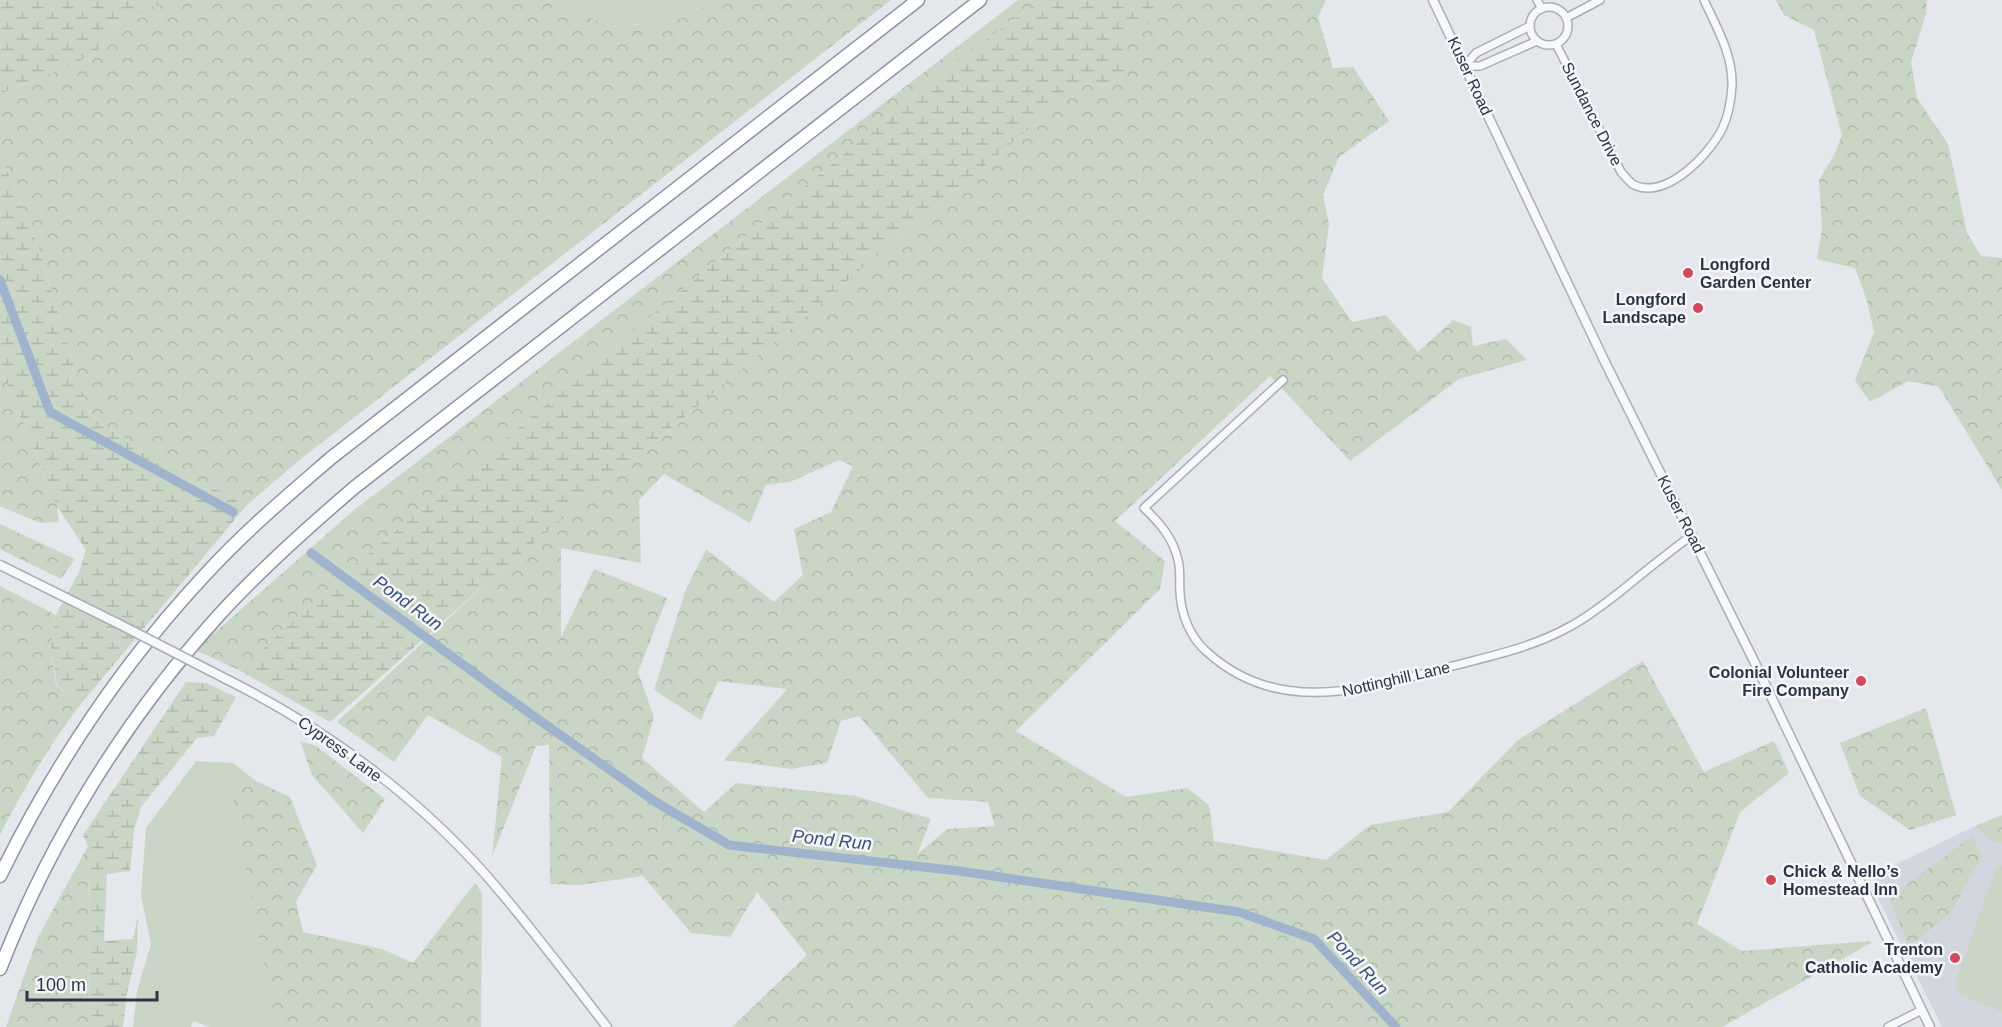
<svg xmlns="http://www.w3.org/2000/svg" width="2002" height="1027" viewBox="0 0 2002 1027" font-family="Helvetica,sans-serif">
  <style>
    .built { fill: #d2d6de }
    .grass { fill: #c9d6c5 }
    .forest { fill: url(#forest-crowns); fill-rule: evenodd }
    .wetland { fill: url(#wetland-marsh) }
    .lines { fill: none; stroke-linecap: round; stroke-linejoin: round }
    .canal { stroke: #9fb4cc; stroke-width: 9 }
    .minor-casing { stroke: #a9aeb7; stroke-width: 10 }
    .tertiary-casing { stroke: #a9aeb7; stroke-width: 11 }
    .motorway-casing { stroke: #8b94a3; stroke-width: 15 }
    .minor { stroke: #f7f8fa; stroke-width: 7 }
    .tertiary { stroke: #f7f8fa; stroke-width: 8 }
    .motorway { stroke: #fff; stroke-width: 12 }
    .tertiary-bridge-casing { stroke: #a9aeb7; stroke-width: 11; stroke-linecap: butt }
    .tertiary-bridge { stroke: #f7f8fa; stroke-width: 8 }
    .poi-dot { fill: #d1495b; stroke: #f4f6f9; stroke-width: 2 }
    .labels { text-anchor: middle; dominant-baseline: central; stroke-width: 5; stroke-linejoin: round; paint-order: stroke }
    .street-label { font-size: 16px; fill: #2b3445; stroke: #f4f6f9 }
    .poi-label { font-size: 16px; font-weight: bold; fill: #2b3445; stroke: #f4f6f9; text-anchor: end }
    .water-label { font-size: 18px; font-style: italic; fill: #34527a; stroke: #f4f6f9 }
  </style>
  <defs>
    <pattern id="forest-crowns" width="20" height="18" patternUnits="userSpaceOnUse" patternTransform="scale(1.5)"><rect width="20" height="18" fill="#c9d6c5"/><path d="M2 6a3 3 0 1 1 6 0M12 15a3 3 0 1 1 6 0" fill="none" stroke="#adb8ab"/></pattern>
    <pattern id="wetland-marsh" width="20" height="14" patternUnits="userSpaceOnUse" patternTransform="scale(1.5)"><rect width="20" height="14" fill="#c9d6c5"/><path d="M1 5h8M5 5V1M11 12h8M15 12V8" fill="none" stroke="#adb8ab"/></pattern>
  </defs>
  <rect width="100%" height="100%" fill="#e4e7ec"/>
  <path class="built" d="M1975,826L1990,840L2002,844V1027H1942L1873,888L1874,878L1878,873Z"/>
  <path class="grass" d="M550,0H715L677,20L612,27Z
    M196,761L233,763L256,781L231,791L276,1027H210L193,1021L191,1027H133L137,991L151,944L141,896L146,828Z
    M1997,865H2002V1012L1959,994L1955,983Z"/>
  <path class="forest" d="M175,0H550L612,27L677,20L715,0H891L297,462L246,506L114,433L89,413L37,243L0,154V94L94,55L118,26L160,4Z
    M1018,0H1041L946,68L348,571L239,670L195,650L353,511Z
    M1175,0H1326L1318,17L1333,68L1353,67L1389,121L1339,157L1323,195L1329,224L1322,278L1352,322L1386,315L1418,352L1453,320L1471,327L1473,346L1506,339L1527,360L1459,379L1350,461L1270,376L1115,521L1165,561L1160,589L1016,731L1126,797L1187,788L1209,805L1214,841L1326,860L1370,825L1448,812L1518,740L1643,661L1704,772L1774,741L1789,773L1740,812L1697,924L1742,951L1870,941L1871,943L1722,1027H732L807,955L757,892L730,937L691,933L643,876L579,885L550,884L549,745L536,746L492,857L502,757L428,715L394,762L337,722L491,579L1073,92L1087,82L1104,97L1120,42ZM839,460L853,466L831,512L794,529L803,575L774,602L706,549L685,592L654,690L701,720L718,681L787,689L724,760L791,769L827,763L841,721L859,716L928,798L988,802L995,826L947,829L917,855L931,819L856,796L736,783L704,812L642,758L654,717L638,672L667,598L594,569L561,637V548L641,563L639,500L664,474L750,523L766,485L790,482Z
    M1776,0H1927L1926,14L1911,62L1917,98L1948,144L1967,233L1981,256L2002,258V490L1939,387L1908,381L1870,402L1855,380L1874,332L1867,301L1855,268L1817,259L1822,229L1819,180L1834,155L1842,135L1814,30L1784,15Z
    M0,367L57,506L59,522L40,523L0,506Z
    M0,524L75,559L61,579L0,549Z
    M0,586L56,615L51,647L56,685L80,705C51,743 21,793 0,835Z
    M1926,708L1956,815L1910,830L1860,796L1840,743Z
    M300,741L316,746L385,799L363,833L312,775Z
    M256,781L290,797L317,865L296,902L303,932L382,949L413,963L475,883L482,893L481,1027H276L231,791Z
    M2002,815V844L1990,840L1975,826Z
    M1972,836L1982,856L1951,913L1909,946L1889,898Z
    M88,846L90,1027H6L38,937Z"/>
  <path class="wetland" d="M0,0H175L160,4L118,26L94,55L0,94Z
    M1041,0H1176L1149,23L1120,42L1128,64L1121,78L1104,97L1087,82L1073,92L491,579L330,722L239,670L348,571L946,68Z
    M0,154L37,243L89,413L114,433L246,506L80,705L57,685L51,647L56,615L80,570L86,550L57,506L0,367Z
    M186,682L206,683L236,697L214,736L197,738L141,807L134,830L130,871L107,874L104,941L133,939L138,916L137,952L127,993L123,1027H90L88,846L83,835Z"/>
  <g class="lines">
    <path class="canal" d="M0,280L50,412L233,512
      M311,553L518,705L654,801L729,845L959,871L1239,912L1314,939L1396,1027"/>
    <g class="minor-casing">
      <path id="minor" d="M1537,0L1542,9
        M1530 26a19 19 0 1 1 38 0a19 19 0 1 1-38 0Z
        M1566,18L1600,0
        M1556,44L1621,172C1625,176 1629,182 1634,185C1667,200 1711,153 1723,127C1729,114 1731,100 1732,86C1733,55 1717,28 1704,0
        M1465,66L1476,53L1530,26
        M1465,66H1480L1537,41
        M1283,380L1144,508C1160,523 1173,538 1178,560C1181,571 1179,581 1180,592C1181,615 1190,637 1207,652C1280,718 1366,688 1449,667C1490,656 1531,648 1569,627C1588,617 1604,604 1621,591C1644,572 1668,553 1692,535
        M1888,1027L1922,1010"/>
    </g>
    <g class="tertiary-casing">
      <path id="tertiary" d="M1433,0L1604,360L1754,661L1930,1027
        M0,565L117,623
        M228,680C332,732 429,805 503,895C539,938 573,983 607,1027"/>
    </g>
    <g class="motorway-casing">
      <path id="motorway" d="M0,876C54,766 121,665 204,576C243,533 287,496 331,458L918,0
        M0,969C50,840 126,718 219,615C261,569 307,528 355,487L980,0"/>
    </g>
    <use href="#minor" class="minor"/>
    <use href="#tertiary" class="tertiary"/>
    <use href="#motorway" class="motorway"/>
    <g class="tertiary-bridge-casing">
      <path id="tertiary-bridge" d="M117,623L228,680"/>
    </g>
    <use href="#tertiary-bridge" class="tertiary-bridge"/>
  </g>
  <g class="poi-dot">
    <circle cx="1688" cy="273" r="6"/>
    <circle cx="1698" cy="308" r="6"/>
    <circle cx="1861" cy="681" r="6"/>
    <circle cx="1771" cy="880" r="6"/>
    <circle cx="1955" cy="958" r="6"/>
  </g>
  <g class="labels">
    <g class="street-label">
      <text transform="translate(1470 76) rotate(65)">Kuser Road</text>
      <text transform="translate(1592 114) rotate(63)">Sundance Drive</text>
      <text transform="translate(1681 514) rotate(63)">Kuser Road</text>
      <text transform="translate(1396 679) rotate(-13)">Nottinghill Lane</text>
      <text transform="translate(340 749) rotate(36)">Cypress Lane</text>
    </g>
    <g class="poi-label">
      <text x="1700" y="264" text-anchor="start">Longford<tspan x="1700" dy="18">Garden Center</tspan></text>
      <text x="1686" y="299">Longford<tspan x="1686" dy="18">Landscape</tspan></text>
      <text x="1849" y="672">Colonial Volunteer<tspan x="1849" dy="18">Fire Company</tspan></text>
      <text x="1783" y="871" text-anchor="start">Chick &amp; Nello’s<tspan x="1783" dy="18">Homestead Inn</tspan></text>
      <text x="1943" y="949">Trenton<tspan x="1943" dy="18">Catholic Academy</tspan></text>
    </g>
    <g class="water-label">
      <text transform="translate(408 603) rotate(36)">Pond Run</text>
      <text transform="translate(832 840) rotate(6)">Pond Run</text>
      <text transform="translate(1358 963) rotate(47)">Pond Run</text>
    </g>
  </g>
  <path d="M27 991v9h130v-9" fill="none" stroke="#2b3445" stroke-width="3"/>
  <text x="36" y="991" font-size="18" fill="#2b3445" stroke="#f4f6f9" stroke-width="4.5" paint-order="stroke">100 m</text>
</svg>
